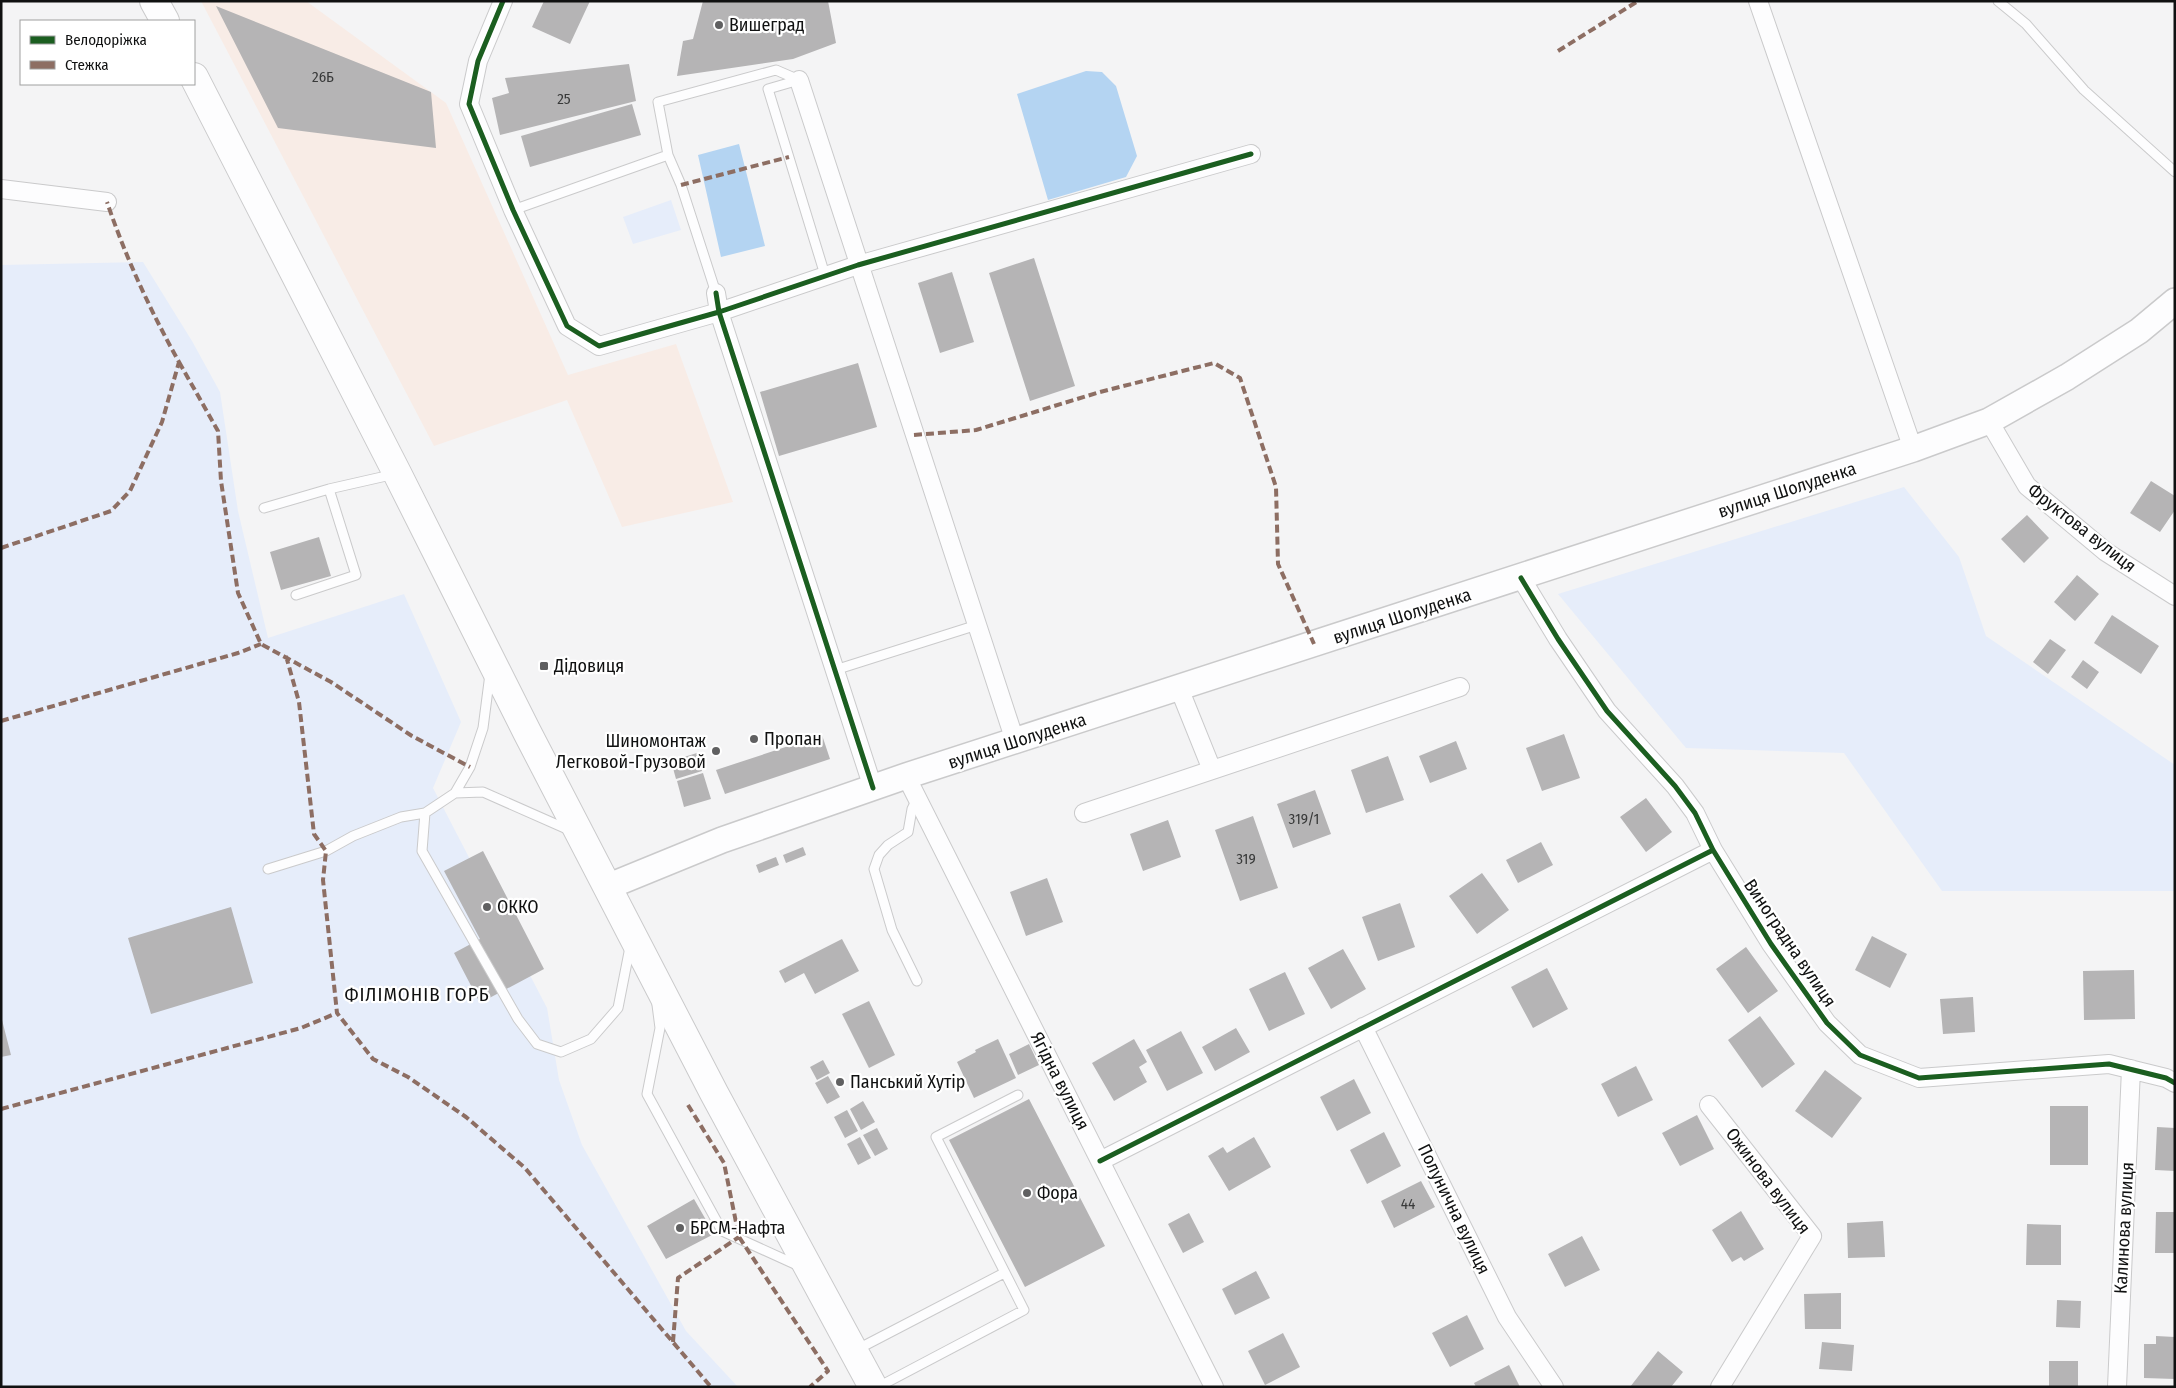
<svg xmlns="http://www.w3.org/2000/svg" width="2176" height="1388" viewBox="0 0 2176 1388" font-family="'Fira Sans Condensed',sans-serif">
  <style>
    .industrial { fill: #f8ece6 }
    .green { fill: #e6edfa }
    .water { fill: #b4d4f2 }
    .building { fill: #b5b4b5 }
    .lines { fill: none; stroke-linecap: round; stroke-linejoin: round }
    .service-casing { stroke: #cacacb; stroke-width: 11 }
    .minor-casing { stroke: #cacacb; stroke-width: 20 }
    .secondary-casing { stroke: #cacacb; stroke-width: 28 }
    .primary-casing { stroke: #cacacb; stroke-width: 30 }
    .service { stroke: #fdfdfe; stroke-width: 9 }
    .minor { stroke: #fdfdfe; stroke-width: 18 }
    .secondary { stroke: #fdfdfe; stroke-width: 25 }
    .primary { stroke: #fdfdfe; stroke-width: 28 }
    .quiet { stroke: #8d6e63; stroke-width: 4; stroke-dasharray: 8 4; stroke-linecap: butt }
    .cycleway-casing { stroke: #fff; stroke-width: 8 }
    .cycleway { stroke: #1b5e20; stroke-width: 5 }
    .poi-dot { fill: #606061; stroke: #fff; stroke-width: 2 }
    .labels { text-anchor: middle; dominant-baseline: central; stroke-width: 4.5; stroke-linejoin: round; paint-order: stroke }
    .number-label { font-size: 15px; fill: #393a3a }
    .poi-label { font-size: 18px; fill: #101111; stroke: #fff; text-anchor: start }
    .street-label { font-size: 18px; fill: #101111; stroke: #fff }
    .neighbourhood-label { font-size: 19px; letter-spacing: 1px; fill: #101111; stroke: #fff }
  </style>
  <rect width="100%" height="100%" fill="#f4f4f5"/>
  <path class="industrial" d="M201,1H306L446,103L568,375L676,344L733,502L622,527L567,400L434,446Z"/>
  <path class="green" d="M671,200L681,230L633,244L623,217Z
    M143,262L192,341L220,392L238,511L268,638L404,594L461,722L433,788L547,1008L559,1080L582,1145L686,1331L738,1387H1V265Z
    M1904,487L1959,557L1986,636L2175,765V891H1942L1844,753L1686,748L1558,594Z"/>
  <path class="water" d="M1086,71L1102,72L1116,86L1137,156L1126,177L1048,200L1017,94Z
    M739,144L765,246L721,257L698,155Z"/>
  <path class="building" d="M544,1H590L570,44L532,27Z
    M703,1H828L836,43L793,59L677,76L683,41L693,39Z
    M216,6L431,92L436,148L278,128Z
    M629,64L636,101L500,135L492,98L509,93L505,78Z
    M632,104L641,135L530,167L521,136Z
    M1034,258L1075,386L1030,401L989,273Z
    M952,272L974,342L940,353L918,283Z
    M858,363L877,427L779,456L760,392Z
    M2151,481L2175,496V510L2160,532L2130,513Z
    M2027,515L2049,538L2024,563L2001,539Z
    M319,537L331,576L281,590L270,552Z
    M2077,575L2099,594L2075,621L2054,602Z
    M2112,615L2159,646L2141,674L2094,643Z
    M2050,639L2066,650L2048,674L2033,662Z
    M2083,660L2099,672L2087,689L2071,677Z
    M1564,734L1580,778L1542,791L1526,748Z
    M822,735L830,759L725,794L716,770Z
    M1456,741L1467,769L1430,783L1419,756Z
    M697,753L702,771L676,779L671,761Z
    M1388,756L1404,800L1366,813L1351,770Z
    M703,773L711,799L684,807L677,781Z
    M1315,790L1331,834L1293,848L1277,804Z
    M1646,798L1672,832L1646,852L1620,817Z
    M1253,816L1278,888L1240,901L1215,830Z
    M1168,820L1181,857L1143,871L1130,834Z
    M1541,842L1553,865L1518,883L1506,860Z
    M803,847L806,855L786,863L783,855Z
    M483,851L544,969L480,1003L454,953L480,939L444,871Z
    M776,857L779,865L759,873L756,865Z
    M1482,873L1509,910L1477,934L1449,896Z
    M1047,878L1063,922L1026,936L1010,892Z
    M1400,903L1415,947L1378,961L1362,917Z
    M231,907L253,983L151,1014L128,938Z
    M1872,936L1907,954L1890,988L1855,970Z
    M842,939L859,971L815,994L804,973L785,983L779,971Z
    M1746,947L1778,991L1748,1013L1716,969Z
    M1343,949L1366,989L1331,1009L1308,968Z
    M1547,968L1568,1009L1533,1028L1511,987Z
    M2134,970L2135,1019L2084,1020L2083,971Z
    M1285,972L1305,1014L1269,1031L1249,989Z
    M1973,997L1975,1032L1943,1034L1940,999Z
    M869,1001L895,1055L869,1068L842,1014Z
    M1760,1016L1795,1064L1762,1088L1728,1040Z
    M2,1020L11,1055L1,1057V1021Z
    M1236,1028L1250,1052L1215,1071L1202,1047Z
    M1181,1031L1203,1073L1167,1091L1146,1050Z
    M998,1039L1016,1078L974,1098L957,1062L976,1052L975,1050Z
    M1134,1039L1147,1062L1139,1067L1147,1082L1114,1101L1092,1063Z
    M1029,1044L1039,1065L1018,1075L1009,1054Z
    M823,1060L830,1073L817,1080L810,1067Z
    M1636,1066L1653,1100L1618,1117L1601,1084Z
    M1825,1070L1862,1098L1832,1138L1795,1111Z
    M828,1076L840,1097L827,1104L815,1083Z
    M1354,1079L1371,1113L1337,1131L1320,1097Z
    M1029,1099L1105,1246L1025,1287L949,1140Z
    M863,1101L875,1122L861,1130L850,1109Z
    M2050,1106H2088V1165H2050Z
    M847,1110L858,1131L845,1138L834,1117Z
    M1697,1115L1714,1149L1680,1166L1662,1133Z
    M2157,1127L2175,1128V1171L2155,1170Z
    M877,1128L888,1149L875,1156L863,1135Z
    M1384,1132L1401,1166L1367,1184L1350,1150Z
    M860,1137L871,1158L858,1165L847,1144Z
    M1254,1137L1271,1167L1229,1191L1208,1156L1223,1147L1227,1153Z
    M1421,1181L1435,1207L1394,1228L1381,1201Z
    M694,1199L714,1234L666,1259L647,1226Z
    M1741,1211L1764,1249L1744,1261L1741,1257L1732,1262L1712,1230Z
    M2156,1212H2175V1253H2155Z
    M1189,1213L1204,1242L1183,1253L1168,1224Z
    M1883,1221L1885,1257L1848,1258L1847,1223Z
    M2027,1224L2061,1225V1265H2026Z
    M1582,1236L1600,1270L1565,1287L1548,1254Z
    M1256,1271L1270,1298L1235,1315L1222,1289Z
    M1841,1293V1329H1805L1804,1294Z
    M2057,1300L2081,1301L2080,1328L2056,1327Z
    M1467,1315L1484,1349L1450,1367L1432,1333Z
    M1283,1333L1300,1367L1265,1385L1248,1351Z
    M2156,1336L2175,1337V1379L2144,1378V1344H2156Z
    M1822,1342L1854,1345L1852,1371L1819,1369Z
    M1658,1351L1683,1372L1671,1387H1630Z
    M2049,1361H2078V1387L2049,1386Z
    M1509,1365L1520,1387H1476L1474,1383Z"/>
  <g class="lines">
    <g class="service-casing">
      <path id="service" d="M1998,1L2026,24L2084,90L2175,172
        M799,80L768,89L825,275
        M668,155L681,185L716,293
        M513,210L668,155L658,102L776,70L799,80
        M264,508L329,489L395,474
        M296,595L356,575L329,489
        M835,670L977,625
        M455,793L483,792L569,830
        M425,813L422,851L518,1019L537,1044L561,1052L591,1039L618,1008L630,947
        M268,869L326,851L353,836L401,817L425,813L455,793L470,767L483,728L490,674
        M917,981L892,930L874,869L879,855L888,845L908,832L912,809L917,799
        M657,1005L660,1028L647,1094L722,1231L799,1266
        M856,1350L1004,1273
        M878,1387L1024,1310L936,1137L1018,1095"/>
    </g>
    <g class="minor-casing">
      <path id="minor" d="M503,1L478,61L469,104L513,210L567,326L599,346L719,312L858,265L1251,154
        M1758,1L1913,449
        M799,80L1015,741
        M1,189L107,202
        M716,293L719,312L873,788
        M1989,421L2027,486L2106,552L2175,596
        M1521,578L1558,639L1607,711L1675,786L1695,813L1713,850L1771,944L1827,1023L1860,1055L1919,1078L2109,1064L2166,1078L2175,1083
        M1179,688L1212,770
        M906,776L1214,1387
        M1084,813L1460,687
        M1363,1027L1507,1317L1554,1387
        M1709,1105L1812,1236L1720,1387
        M1100,1161L1713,850
        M2117,1387L2131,1069"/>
    </g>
    <g class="secondary-casing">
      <path id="secondary" d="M607,887L722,840L906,776L1913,449L1989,421L2067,377L2139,331L2175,301"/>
    </g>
    <g class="primary-casing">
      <path id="primary" d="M154,1L165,21
        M194,77L397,473L527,732L714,1093L873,1387"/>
    </g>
    <use href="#service" class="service"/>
    <use href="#minor" class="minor"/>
    <use href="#secondary" class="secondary"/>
    <use href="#primary" class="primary"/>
    <path class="quiet" d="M1558,51L1638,1
      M681,185L789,157
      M179,362L218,431L221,481L238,593L261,644L331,682L412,736L470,767
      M914,435L976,430L1100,392L1214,363L1240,378L1276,487L1278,564L1314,644
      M1,548L111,511L130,491L162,422L179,362C150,310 126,258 107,202
      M286,656L299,702L314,834L326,851L323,880L337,1013L373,1059L408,1077L466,1117L525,1168L711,1387
      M1,721L238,653L261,644
      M688,1105L724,1163L739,1237L828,1371L810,1387
      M1,1109L301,1028L337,1013
      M673,1342L678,1278L739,1237"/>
    <g class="cycleway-casing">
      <path id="cycleway" d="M503,1L478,61L469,104L513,210L567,326L599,346L719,312L858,265L1251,154
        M716,293L719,312L873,788
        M1521,578L1558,639L1607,711L1675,786L1695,813L1713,850L1771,944L1827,1023L1860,1055L1919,1078L2109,1064L2166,1078L2175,1083
        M1100,1161L1713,850"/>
    </g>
    <use href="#cycleway" class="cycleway"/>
  </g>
  <g class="poi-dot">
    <circle cx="719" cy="25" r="5"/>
    <rect x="539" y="661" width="10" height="10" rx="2.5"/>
    <circle cx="754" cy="739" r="5"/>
    <circle cx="716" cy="751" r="5"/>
    <circle cx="487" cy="907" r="5"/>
    <circle cx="840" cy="1082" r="5"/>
    <circle cx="1027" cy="1193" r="5"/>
    <circle cx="680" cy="1228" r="5"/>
  </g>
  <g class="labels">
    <g class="number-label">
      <text x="323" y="77">26Б</text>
      <text x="564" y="99">25</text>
      <text x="1304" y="819">319/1</text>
      <text x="1246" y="859">319</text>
      <text x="1408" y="1204">44</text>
    </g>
    <g class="poi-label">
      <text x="729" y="25">Вишеград</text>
      <text x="554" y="666">Дідовиця</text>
      <text x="764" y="739">Пропан</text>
      <text x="706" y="741" text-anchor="end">Шиномонтаж<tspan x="706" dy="21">Легковой-Грузовой</tspan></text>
      <text x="497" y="907">ОККО</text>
      <text x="850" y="1082">Панський Хутір</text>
      <text x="1037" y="1193">Фора</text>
      <text x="690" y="1228">БРСМ-Нафта</text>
    </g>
    <g class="street-label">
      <text transform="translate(1787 490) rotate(-18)">вулиця Шолуденка</text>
      <text transform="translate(2082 528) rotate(38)">Фруктова вулиця</text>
      <text transform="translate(1402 616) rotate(-18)">вулиця Шолуденка</text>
      <text transform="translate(1017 741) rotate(-18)">вулиця Шолуденка</text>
      <text transform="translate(1790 943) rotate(56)">Виноградна вулиця</text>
      <text transform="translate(1060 1081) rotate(63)">Ягідна вулиця</text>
      <text transform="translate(1768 1181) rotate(53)">Ожинова вулиця</text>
      <text transform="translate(1454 1209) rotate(64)">Полунична вулиця</text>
      <text transform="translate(2124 1228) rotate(-87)">Калинова вулиця</text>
    </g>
    <g class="neighbourhood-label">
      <text x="417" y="994">ФІЛІМОНІВ ГОРБ</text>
    </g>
  </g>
  <rect width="2176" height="1388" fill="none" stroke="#101111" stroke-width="5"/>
  <rect x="20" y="20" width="175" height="65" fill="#ffffff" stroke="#9fa0a0"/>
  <rect x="30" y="36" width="25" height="8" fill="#1b5e20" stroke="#9fa0a0"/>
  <text x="65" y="45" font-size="15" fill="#101111">Велодоріжка</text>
  <rect x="30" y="61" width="25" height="8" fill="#8d6e63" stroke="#9fa0a0"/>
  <text x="65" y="70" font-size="15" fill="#101111">Стежка</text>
</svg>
